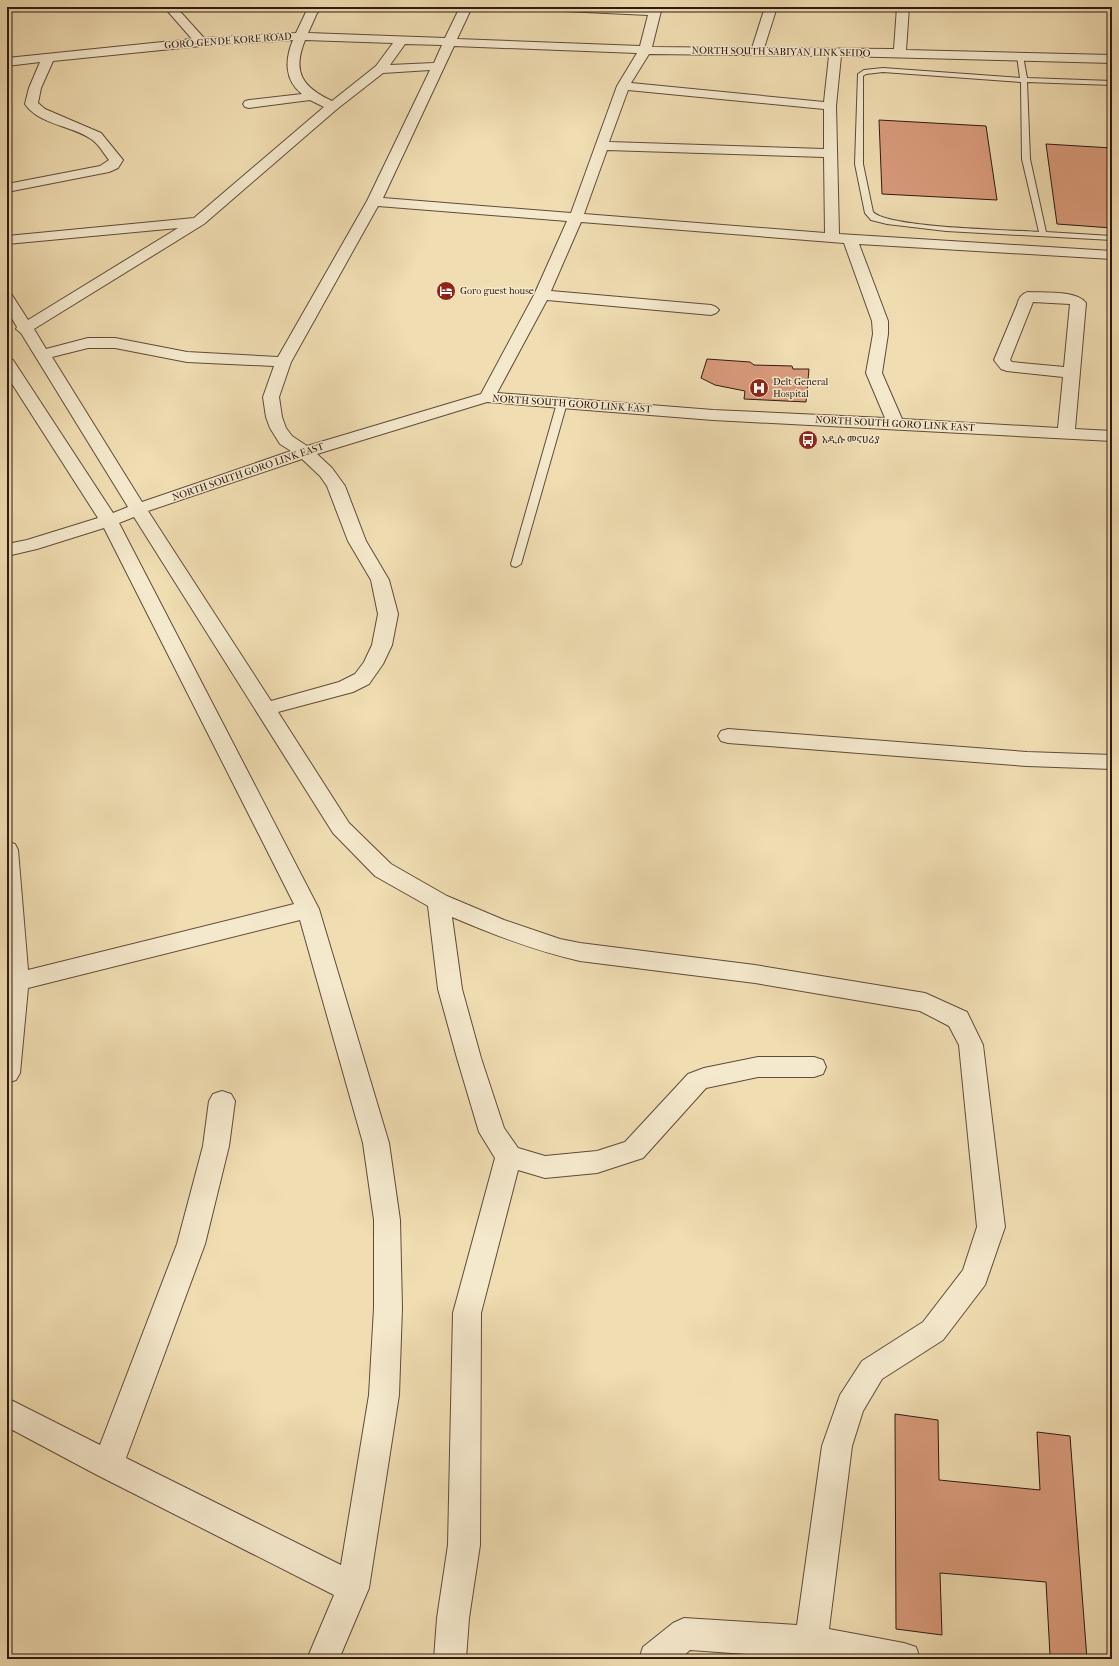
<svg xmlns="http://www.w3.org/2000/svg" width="1119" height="1666" viewBox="0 0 1119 1666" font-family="'IM FELL French Canon','Noto Serif Ethiopic',serif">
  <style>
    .building { fill: #d99b7c; stroke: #2f1a13 }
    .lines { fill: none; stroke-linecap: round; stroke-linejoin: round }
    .service-casing { stroke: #5f4b3b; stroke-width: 2 }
    .minor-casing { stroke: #5f4b3b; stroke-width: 2 }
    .service { fill: #f5e9cd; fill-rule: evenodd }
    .minor { fill: #f5e9cd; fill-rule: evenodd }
    .labels { text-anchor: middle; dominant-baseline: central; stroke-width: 3; stroke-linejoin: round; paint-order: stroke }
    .far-street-label { font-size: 10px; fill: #2f1a13; stroke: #f5e9cd }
    .far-poi-label { font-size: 10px; fill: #2f1a13; stroke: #f5e9cd; text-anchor: start }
  </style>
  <rect width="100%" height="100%" fill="#f0ddb2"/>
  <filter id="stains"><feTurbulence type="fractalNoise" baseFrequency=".005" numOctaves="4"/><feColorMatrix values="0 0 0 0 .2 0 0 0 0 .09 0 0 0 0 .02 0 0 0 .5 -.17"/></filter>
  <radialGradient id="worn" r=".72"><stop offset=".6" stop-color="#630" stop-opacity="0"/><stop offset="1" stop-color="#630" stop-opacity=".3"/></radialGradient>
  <path class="building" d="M879,120L986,126L997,200L882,194Z
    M1046,144L1112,148V228L1057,224Z
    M707,359L750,362L754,365L792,366L793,369H809L806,402L744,399L745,391L715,385L701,378Z
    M895,1414L938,1420L939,1480L1040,1490L1037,1432L1070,1436L1087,1659L1050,1655L1046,1582L940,1573L942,1635L896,1629Z"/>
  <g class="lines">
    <g class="service-casing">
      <path id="service" d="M1020,54L1023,56L1027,78L1112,81V85L1027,82L1030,159L1046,232L1112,236V240L946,231L887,224L871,220L865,213L855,164L858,74L864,70L883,68L1020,78L1017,56ZM883,72L1021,82L1022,159L1039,232C1011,230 888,228 873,212L863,164V76L866,74Z
        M562,400L567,403L521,564L516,567L512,566L511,564L557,403Z"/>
    </g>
    <g class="minor-casing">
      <path id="minor" d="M7,7H18L16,9L7,11Z
        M164,7H176L204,38L296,33L306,12L311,7H323L317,13L308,33L445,38L460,7H472L457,39L640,46L648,15L543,10L539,9L537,7L650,8V7H662L652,47L752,48L765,7H777L764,48L894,49L897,7H909L906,50L1112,55V63L841,56L836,106L839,234L1112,251V259L859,244L888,321V334L882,373L902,419L1058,428L1063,377L1007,371L1001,369L994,360L1017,305C1019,298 1021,294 1028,292C1043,293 1077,290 1086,303L1075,429L1112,431V441L713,420L487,402L317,454L332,468L345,486L366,541L389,580L398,614L392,645L383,664L369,684L353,692L278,712L349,823L391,864L447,896L504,920L560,939L580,943L755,965L925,993L967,1012L983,1045L1005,1227L985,1285L943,1340L882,1379L863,1411L852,1446L829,1629L904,1643L916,1647L920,1659H816L690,1650L680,1659H639L643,1647L673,1623L684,1618L797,1625L822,1446L840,1395L862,1361L923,1322L963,1270L977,1227L959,1045L949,1026L920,1011L755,983L580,961C536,951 494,935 452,917L462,989L481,1058L504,1128L518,1148L545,1156L597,1151L625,1142L688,1074L704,1068L758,1057H814L823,1060L826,1067L823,1074L814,1077H758L706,1088L643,1158L597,1173L545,1178L518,1170L481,1313L480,1545L469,1618L466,1659H434L437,1618L448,1545L453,1313L495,1158L479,1132L457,1058L438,989L428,906L375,876L333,833L134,517L119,523L319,909L389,1143L400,1220L402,1308L399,1395L369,1588L339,1659H307L334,1595L97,1475L7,1427V1398L100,1445L177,1244L203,1146L209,1101L213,1094L222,1091L231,1094L235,1101L229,1146L205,1244L126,1458L341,1565L369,1395L374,1308V1220L363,1143L300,920L28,988L20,1073L16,1080L7,1083V842L15,844L18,850L28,970L294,904L104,528L37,549L7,556V544L27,540L98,518L7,376V358L13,360L15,363L113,513L128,507L21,333L16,329L17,327L7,310V293L12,295L28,320L178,228L7,244V236L194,218L324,107L310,100L249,108L245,107L243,104L245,101L249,100L302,94C284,80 285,59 293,40L201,46L53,61L41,88L38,103L45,109L101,133L123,160L118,168L109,172L7,192V184L100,166L109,160C104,154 98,143 91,139C71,125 39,125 25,104L29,88L40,62L7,66V58L192,39ZM305,40L393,43L376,66L332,101C302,87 292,72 305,40ZM405,44L442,45L434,63L390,65ZM454,46L637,53L617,86L571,213L383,198ZM649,54L829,56L824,102L631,83ZM430,70L367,201L278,357L187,352L115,338H88L46,349L34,329L204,224L337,109L383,73ZM628,90L824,109V149L609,142ZM607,150L824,157L825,233L584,214ZM378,206L567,221L534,295L481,394L307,446L292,436L286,428L282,417L279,397L291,362ZM581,222L844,243L872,321L873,334L866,373L885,418L713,410L497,393L547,300L711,315L716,313L719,310L716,307L711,305L551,291ZM1033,302L1070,304L1064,367L1012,362L1010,360ZM88,348H115L187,362L274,366L263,397L266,417L270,428L280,444L291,451L142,502L52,357ZM302,459L320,476L327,486L348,541L371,580L378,614L372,645L364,662L355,674L339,682L271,701L148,511Z
        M728,729L1027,752L1112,755V769L1027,766L728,743L721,741L718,736L721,731Z"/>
    </g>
    <use href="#service" class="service"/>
    <use href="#minor" class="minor"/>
  </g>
  <defs>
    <g id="hotel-disc" transform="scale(1)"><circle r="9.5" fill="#8f2418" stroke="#f5e9cd"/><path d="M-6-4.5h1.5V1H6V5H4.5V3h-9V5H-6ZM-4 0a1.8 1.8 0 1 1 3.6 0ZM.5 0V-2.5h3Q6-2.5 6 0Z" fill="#fff"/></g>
    <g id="hospital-disc" transform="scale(1)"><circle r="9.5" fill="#8f2418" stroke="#f5e9cd"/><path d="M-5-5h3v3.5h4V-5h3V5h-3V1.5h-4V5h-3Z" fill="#fff"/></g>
    <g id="bus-disc" transform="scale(1)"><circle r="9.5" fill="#8f2418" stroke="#f5e9cd"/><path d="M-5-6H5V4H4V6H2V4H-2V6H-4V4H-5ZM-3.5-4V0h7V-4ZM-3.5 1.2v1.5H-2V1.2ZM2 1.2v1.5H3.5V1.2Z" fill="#fff"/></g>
  </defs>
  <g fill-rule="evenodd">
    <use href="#hotel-disc" x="446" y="291"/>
    <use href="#hospital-disc" x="759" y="388"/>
    <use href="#bus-disc" x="808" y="440"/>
  </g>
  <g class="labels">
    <g class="far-street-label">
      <text transform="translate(228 41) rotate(-4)">GORO-GENDE KORE ROAD</text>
      <text transform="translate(781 52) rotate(1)">NORTH SOUTH SABIYAN LINK SEIDO</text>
      <text transform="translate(572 404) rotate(4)">NORTH SOUTH GORO LINK EAST</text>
      <text transform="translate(895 424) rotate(3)">NORTH SOUTH GORO LINK EAST</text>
      <text transform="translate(248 472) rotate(-19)">NORTH SOUTH GORO LINK EAST</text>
    </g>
    <g class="far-poi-label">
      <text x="460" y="291">Goro guest house</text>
      <text x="773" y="382">Delt General<tspan x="773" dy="12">Hospital</tspan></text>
      <text x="822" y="440">አዲሱ መናሀሪያ</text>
    </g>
  </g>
  <rect width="1119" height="1666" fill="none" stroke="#f0ddb2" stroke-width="24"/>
  <rect x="8" y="8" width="1103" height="1650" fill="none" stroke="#2f1a13" stroke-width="2"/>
  <rect x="12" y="12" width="1095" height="1642" fill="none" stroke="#2f1a13"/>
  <rect width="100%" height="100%" filter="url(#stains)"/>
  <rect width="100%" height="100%" fill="url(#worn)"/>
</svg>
